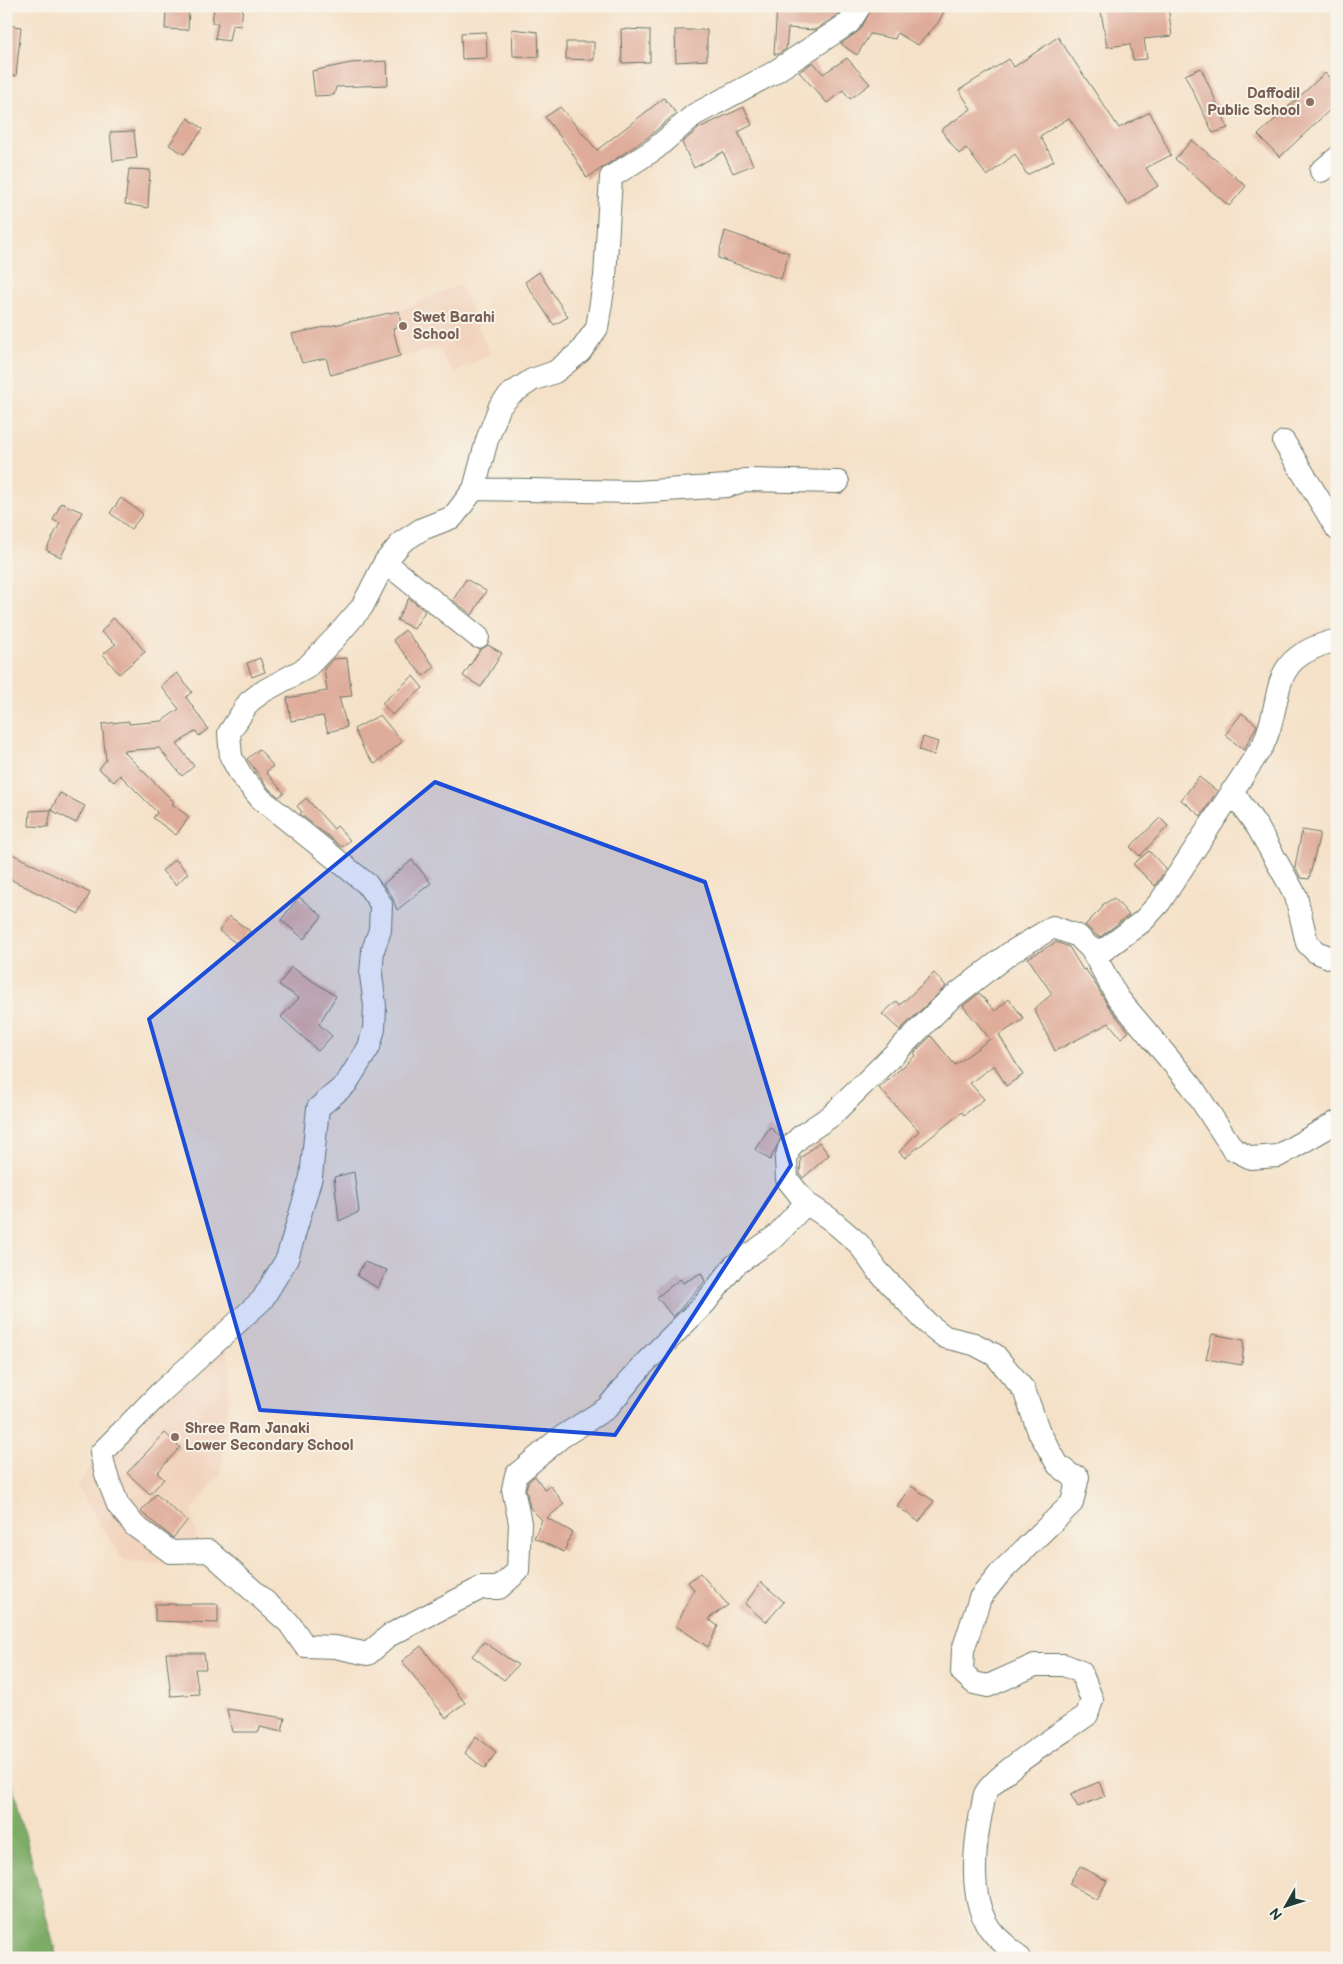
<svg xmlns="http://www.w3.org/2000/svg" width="1343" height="1964" viewBox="0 0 1343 1964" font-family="'Balsamiq Sans',sans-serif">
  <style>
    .built { fill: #f2d4be }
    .forest { fill: #7dac66; stroke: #4e744d }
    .building { fill: #dfac9a }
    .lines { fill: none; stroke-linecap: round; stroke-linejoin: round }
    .minor-casing { stroke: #6a7668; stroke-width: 24 }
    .minor { stroke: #fff; stroke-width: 22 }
    .marked { fill: #1d4ed8; fill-opacity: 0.2; stroke: #1d4ed8; stroke-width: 4; stroke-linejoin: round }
    .education-dot { fill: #8d6e63; stroke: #f7f3e8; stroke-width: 2 }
    .labels { text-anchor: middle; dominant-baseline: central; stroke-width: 4; stroke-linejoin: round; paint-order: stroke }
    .education-label { font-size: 15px; font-weight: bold; fill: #785e54; stroke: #f7f3e8; text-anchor: start }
  </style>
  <rect width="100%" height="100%" fill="#f7f3e8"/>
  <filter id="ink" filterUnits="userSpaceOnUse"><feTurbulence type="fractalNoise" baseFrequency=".02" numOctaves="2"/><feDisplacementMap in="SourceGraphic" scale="10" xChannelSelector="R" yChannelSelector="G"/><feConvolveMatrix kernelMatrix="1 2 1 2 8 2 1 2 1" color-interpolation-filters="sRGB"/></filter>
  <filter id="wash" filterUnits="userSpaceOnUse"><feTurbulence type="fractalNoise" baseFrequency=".0096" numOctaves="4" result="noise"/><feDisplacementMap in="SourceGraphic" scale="20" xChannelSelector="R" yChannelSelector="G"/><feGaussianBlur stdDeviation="1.12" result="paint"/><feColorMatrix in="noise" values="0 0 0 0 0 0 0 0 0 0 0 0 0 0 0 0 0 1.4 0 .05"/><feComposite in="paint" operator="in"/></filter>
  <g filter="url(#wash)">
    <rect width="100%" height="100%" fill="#f5e1c8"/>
    <path class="built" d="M460,284L490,354L454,374L437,348L331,375L327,359L302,363L292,334L399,311Z
      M220,1331L230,1364L227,1418L220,1474L192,1511L200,1565L124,1562L77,1487L96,1457Z"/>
    <path class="forest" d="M6,1760L57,1958H6Z"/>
    <g id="blocks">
      <path class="building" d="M214,6H243L241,26L232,25L229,41L215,39L218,23H212Z
        M777,6H844L839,14L815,30L788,28L786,49L778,54H774Z
        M873,6H947L938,23L918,45L897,33L895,39L870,34L857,55L841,44L860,30Z
        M1100,6H1168L1172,36L1144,39L1147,59L1133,60L1130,44L1107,47Z
        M166,9L189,10L188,30L165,29Z
        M6,25L21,27L16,76L6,75Z
        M512,29L538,32L539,57L513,56Z
        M621,29L650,30V62L622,63Z
        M675,30H707V60L676,62Z
        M486,32L487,58L462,59L461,33Z
        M1058,37L1119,128L1150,112L1171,155L1146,168L1158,186L1128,205L1069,118L1040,136L1054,161L1027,175L1015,154L987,176L966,148L959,154L941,130L971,109L959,90L1009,59L1014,67Z
        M566,42H594V60L566,59Z
        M847,58L870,84L850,99L843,90L827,103L799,72L813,62L823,74Z
        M387,61L388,85L336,87L334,95L315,96L312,71L351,63Z
        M1201,68L1228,128L1213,133L1185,75Z
        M1325,73L1337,86V103L1280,157L1258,135Z
        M664,98L676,113L647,138L587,178L571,151L545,117L560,107L597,150Z
        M744,107L752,125L738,132L753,165L733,173L723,152L694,168L682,143L699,128Z
        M188,118L203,129L184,154L169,145Z
        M134,131L137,158L113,161L110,132Z
        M1192,140L1246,186L1229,206L1175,159Z
        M129,169L150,170L148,208L125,204Z
        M725,231L789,253L781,279L718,258Z
        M539,272L568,317L554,325L525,282Z
        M399,311L401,326L393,328L400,356L331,375L326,358L302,363L292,334Z
        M121,498L143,514L131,529L110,513Z
        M61,503L82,512L61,557L46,550L60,523L53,520Z
        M466,579L486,591L472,615L453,600Z
        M409,598L425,611L414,629L397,620Z
        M113,618L127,630L145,652L119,674L103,654L116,644L101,632Z
        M405,630L435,667L423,676L393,640Z
        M488,645L502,653L481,687L463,676L480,650Z
        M260,658L265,672L252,677L247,663Z
        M347,658L352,696L339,697L347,727L328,732L323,716L291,721L287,698L327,691L324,669L333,659Z
        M177,673L192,692L186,697L208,729L199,736L196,731L177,744L194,766L182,776L159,748L123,751L174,802L172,804L189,817L176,835L153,818L157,812L120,775L114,782L99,769L106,760L102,724L129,721V724L162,721L179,709L161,686Z
        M413,676L423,688L392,715L382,703Z
        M1242,713L1257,725L1244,750L1225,735Z
        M380,715L402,742L375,764L365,752L354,729Z
        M923,737L938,742L934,755L919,750Z
        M259,749L273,766L266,772L284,793L279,797L270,790L247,759Z
        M1199,777L1217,791L1201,816L1181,800Z
        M60,793L85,806L76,823L51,810Z
        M306,798L334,829L337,826L350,840L342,847L300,814L302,812L297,806Z
        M51,810L48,827L29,826L30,811Z
        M1160,818L1168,826L1140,856L1130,847Z
        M1302,830L1320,833L1309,879L1301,878L1295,867Z
        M6,851L90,893L79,914L6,877Z
        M1149,851L1166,869L1155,886L1133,864Z
        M175,859L188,873L176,885L162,871Z
        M412,860L431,883L397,910L392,896L383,884Z
        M299,897L322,916L304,939L281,920Z
        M1114,898L1129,915L1100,937L1097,936L1085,925L1103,907L1102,905Z
        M229,916L250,931L239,945L219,931Z
        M1056,942L1069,947L1083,970L1085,969L1093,980L1108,1006L1129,1032L1121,1038L1109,1023L1055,1051L1034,1009L1052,994L1028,958Z
        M291,967L336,996L319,1024L332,1036L318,1051L281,1017L299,998L279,985Z
        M934,973L946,986L900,1030L882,1014L897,1001L900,1005Z
        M979,993L995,1011L1009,999L1024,1019L999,1035L1023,1075L1006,1086L994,1065L970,1083L984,1099L964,1115L962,1112L905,1158L899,1152L919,1131L879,1088L916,1055L914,1053L931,1036L955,1065L990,1039L963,1006Z
        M770,1127L781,1138L770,1160L755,1149Z
        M819,1142L829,1155L803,1178L800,1174L801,1156L802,1157Z
        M354,1172L359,1212L339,1221L334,1177Z
        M364,1262L387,1270L378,1288L357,1276Z
        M701,1273L705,1281L673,1317L657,1297L680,1279L683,1283Z
        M1212,1334L1244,1340L1242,1365L1206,1359Z
        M165,1433L180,1447L157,1473L164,1479L150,1494L127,1473Z
        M535,1476L545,1490L550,1485L564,1504L547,1518L572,1532L564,1552L534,1538L542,1520L530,1508L526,1489L528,1482Z
        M911,1486L934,1501L919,1522L897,1506Z
        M156,1494L187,1521L173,1538L141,1512Z
        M700,1573L728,1605L708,1619L718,1626L708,1647L676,1626L694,1590L688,1582Z
        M761,1582L784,1602L766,1622L745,1604Z
        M155,1604H218V1623L155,1621Z
        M484,1642L518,1665L504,1680L472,1656Z
        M421,1646L465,1703L446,1718L402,1661Z
        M166,1653H204L206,1669H195L199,1694L171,1696Z
        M227,1709L285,1718L282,1732L260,1727L259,1732H232Z
        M476,1736L496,1752L485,1769L465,1753Z
        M1099,1782L1105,1796L1078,1807L1070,1794Z
        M1080,1866L1107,1881L1097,1900L1069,1884Z"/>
    </g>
  </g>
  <g filter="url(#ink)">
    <use href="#blocks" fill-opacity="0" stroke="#6a7668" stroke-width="1"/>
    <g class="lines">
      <g class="minor-casing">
        <path id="minor" d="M1321,171L1337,158
          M1284,442L1337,529
          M474,489L636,492L727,486L745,480L838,482
          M385,562L478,637
          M1232,791L1258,828L1296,896L1307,943L1316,952L1337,960
          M1091,949L1118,998L1191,1085L1233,1149L1251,1158L1278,1156L1337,1122
          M806,1203L776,1236L734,1266L705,1303L641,1367L607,1408L560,1438L516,1475L513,1489L520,1523L518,1571L499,1588H481L390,1635L368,1654L335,1647L305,1646L289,1623L209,1551L171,1552L135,1526L118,1505L106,1474L101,1453L160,1393L262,1300L287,1259L311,1177L318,1108L346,1084L369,1047L374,1029L375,1006L371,975L373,950L380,930L381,904L367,884L261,799L241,775L231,757L229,733L249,702L262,692L306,668L336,637L362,607L385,562L402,542L422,529L453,517L474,489L487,440L500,406L511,394L532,380L555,372L580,352L597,328L605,277L611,177L655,149L694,115L773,73L849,23L860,6
          M1019,1958C1012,1949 1002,1943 994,1934C968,1905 974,1849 981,1813C983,1808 983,1800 985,1794C996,1773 1065,1731 1087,1715L1092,1700L1081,1672L1064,1665H1035L988,1686L974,1683L962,1672L963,1650L980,1598L1000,1573L1072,1503L1078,1477L1071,1475L1058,1465L1039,1432L1024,1390L995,1355L974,1344L945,1337L927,1323L877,1270L859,1244L830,1219L806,1203L787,1179L786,1160L789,1148L801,1136L831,1116L949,1000L1010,953L1053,927L1078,936L1091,949L1104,950L1143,921L1160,902L1263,745C1287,693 1263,659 1337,640"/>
      </g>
      <use href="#minor" class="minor"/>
    </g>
  </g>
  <path class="marked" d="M435,782L705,882L791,1165L615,1435L260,1410L149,1019Z"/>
  <g class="education-dot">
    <circle cx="1310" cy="102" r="5"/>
    <circle cx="403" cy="326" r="5"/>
    <circle cx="175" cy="1437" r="5"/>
  </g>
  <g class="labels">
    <g class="education-label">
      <text x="1300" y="93" text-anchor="end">Daffodil<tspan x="1300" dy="17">Public School</tspan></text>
      <text x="413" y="317">Swet Barahi<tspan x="413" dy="17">School</tspan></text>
      <text x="185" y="1428">Shree Ram Janaki<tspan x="185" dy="17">Lower Secondary School</tspan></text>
    </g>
  </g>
  <rect width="1343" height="1964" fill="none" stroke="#f7f3e8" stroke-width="25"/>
  <g transform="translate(1286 1906) rotate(231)" stroke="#f7f3e8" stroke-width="4" paint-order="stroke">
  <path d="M0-4L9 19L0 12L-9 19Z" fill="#1f3d34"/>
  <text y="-8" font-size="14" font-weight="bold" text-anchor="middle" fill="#1f3d34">N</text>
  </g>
</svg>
